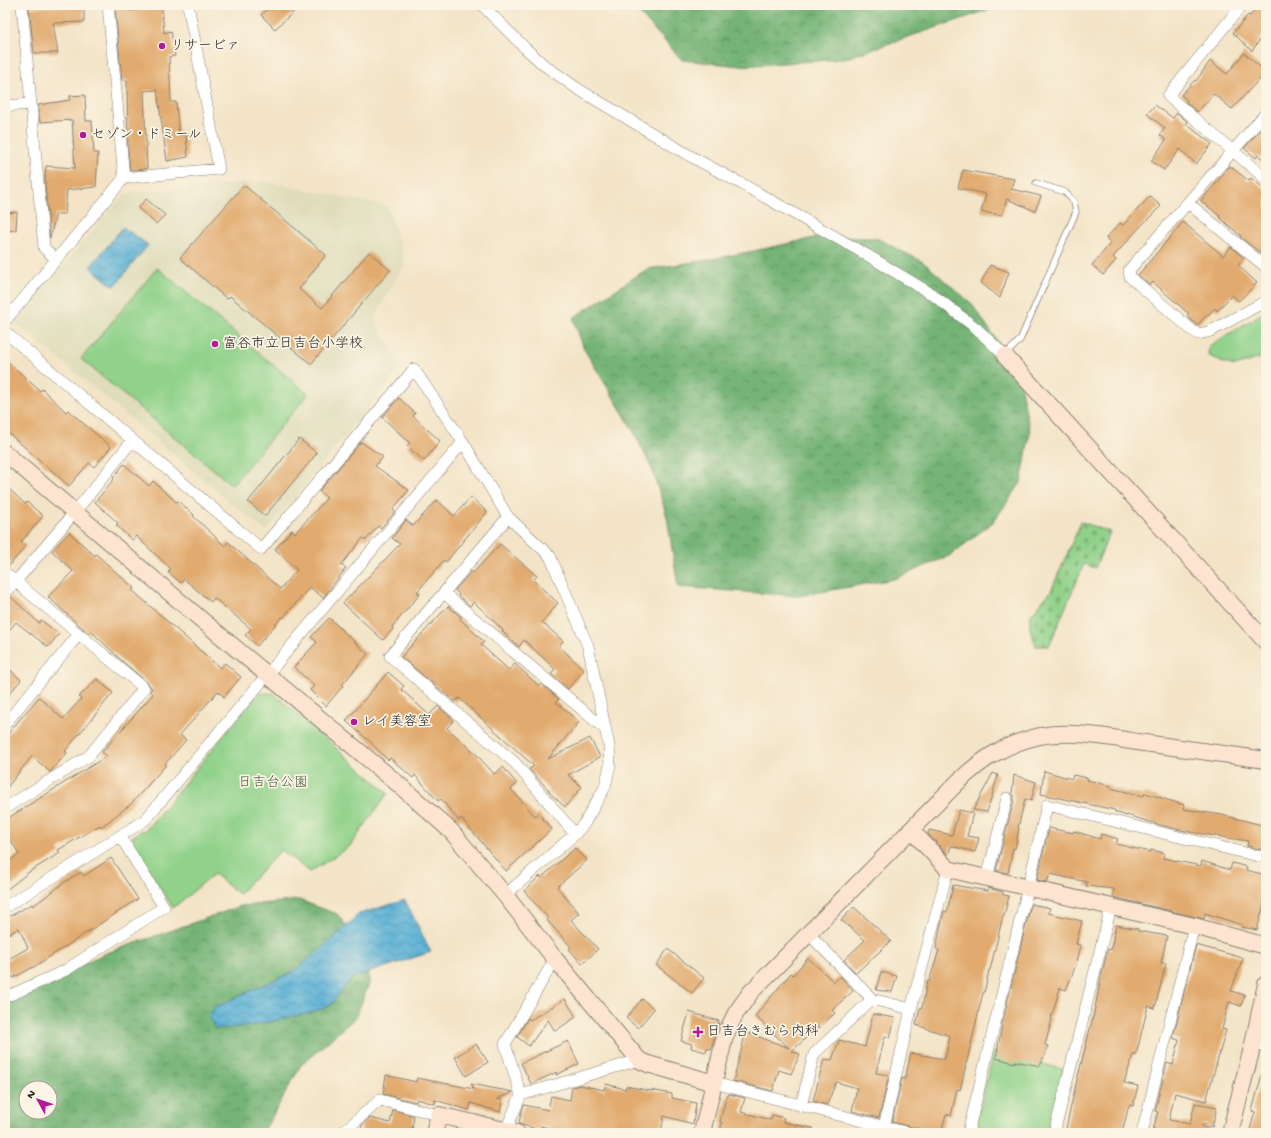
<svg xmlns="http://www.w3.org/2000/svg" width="1271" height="1138" viewBox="0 0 1271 1138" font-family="'Gochi Hand','Klee One',sans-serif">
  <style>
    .built { fill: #e0ddbb }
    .forest { fill: url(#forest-crowns); stroke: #486849; fill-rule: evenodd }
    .cemetery { fill: url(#cemetery-stones); stroke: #567753 }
    .park { fill: #90d28a; stroke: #567753 }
    .water { fill: url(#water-waves); stroke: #3a6678 }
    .building { fill: #e1aa6e }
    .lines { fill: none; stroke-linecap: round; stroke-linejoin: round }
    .lane-casing { stroke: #888072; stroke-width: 7 }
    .street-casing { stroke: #888072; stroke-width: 12 }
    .secondary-casing { stroke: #888072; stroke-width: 18 }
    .lane { stroke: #fff; stroke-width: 5.5 }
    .street { stroke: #fff; stroke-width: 11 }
    .secondary { stroke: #fde4d1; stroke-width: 16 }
    .poi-dot { fill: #b5179e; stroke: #fcf5e5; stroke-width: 1.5 }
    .labels { text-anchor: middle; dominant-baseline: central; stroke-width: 3.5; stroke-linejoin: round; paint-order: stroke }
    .poi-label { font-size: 14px; fill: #1c1c1c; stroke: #fcf5e5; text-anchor: start }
    .park-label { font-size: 14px; fill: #455c42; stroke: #fcf5e5 }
  </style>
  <defs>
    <pattern id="forest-crowns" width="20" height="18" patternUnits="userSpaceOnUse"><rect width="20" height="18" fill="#74b476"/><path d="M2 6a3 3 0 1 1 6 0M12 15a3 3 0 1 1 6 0" fill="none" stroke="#5e9260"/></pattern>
    <pattern id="cemetery-stones" width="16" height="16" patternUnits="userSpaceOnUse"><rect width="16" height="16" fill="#90d28a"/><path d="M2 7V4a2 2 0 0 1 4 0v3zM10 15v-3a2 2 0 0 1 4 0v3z" fill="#7cb476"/></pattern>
    <pattern id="water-waves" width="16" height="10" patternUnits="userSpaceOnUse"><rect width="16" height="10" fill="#59b0d5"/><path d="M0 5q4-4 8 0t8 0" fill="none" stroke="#498eac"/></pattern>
  </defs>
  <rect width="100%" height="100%" fill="#fcf5e5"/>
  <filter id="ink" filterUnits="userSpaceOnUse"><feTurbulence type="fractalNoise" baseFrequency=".025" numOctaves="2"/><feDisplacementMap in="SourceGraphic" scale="8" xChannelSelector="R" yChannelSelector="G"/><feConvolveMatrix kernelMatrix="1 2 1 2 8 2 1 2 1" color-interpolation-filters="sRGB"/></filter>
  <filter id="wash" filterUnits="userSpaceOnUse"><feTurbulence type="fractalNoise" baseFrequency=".012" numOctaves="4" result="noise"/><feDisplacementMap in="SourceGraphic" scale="16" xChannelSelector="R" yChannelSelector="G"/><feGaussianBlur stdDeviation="0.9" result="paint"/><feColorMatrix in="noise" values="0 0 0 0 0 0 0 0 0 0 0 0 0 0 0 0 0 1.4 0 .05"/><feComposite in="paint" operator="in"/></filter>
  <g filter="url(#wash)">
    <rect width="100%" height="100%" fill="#f3e4c7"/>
    <path class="built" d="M263,181L388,206L405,263L374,319L401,367L266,532L15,322L125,193Z"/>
    <path class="forest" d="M632,5H1003L843,59L741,66L682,60Z
      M819,237L876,238L923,262L971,303L1017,369L1030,432L1021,483L993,522L951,555L894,579L798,596L678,587L667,517L652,469L632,428L584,349L573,318L647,269L702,261L753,251Z
      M299,900L337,914L360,942L369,964V984L356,1017L301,1065L263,1133H5V999L104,954L241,906ZM26,1088H50V1112H26Z"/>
    <path class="cemetery" d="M1081,522L1110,532L1095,568L1084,564L1049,646H1036L1030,628V616L1051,591Z"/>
    <path class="park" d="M157,268L308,394L232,485L81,359Z
      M1266,311V356L1235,366L1221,362L1208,355L1209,346Z
      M259,693H273L388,793L350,846L310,872L281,850L239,894L214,874L173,908L133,845V836L141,831H145Z
      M994,1052L1063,1069L1049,1133H973Z"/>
    <path class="water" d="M123,227L148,245L114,287L90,267Z
      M405,900L431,952L352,978L330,1006L310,1013L249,1026L215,1029L209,1016L215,1007L294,971L329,942L359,914Z"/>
    <g id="blocks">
      <path class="building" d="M63,5H84V22L53,23L58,53H34L29,8L64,6Z
        M115,5H129V11L162,8L164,33L171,31L175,56L169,57L171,102H176L179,135H186L188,157L167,161L157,90L144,91L147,169L130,170L128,149L127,80H122Z
        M272,5H301L275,29L261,15Z
        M1259,5H1266V19L1261,25L1266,29V31L1252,51L1233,33L1248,15L1250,16Z
        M1244,53L1266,72L1232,109L1214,94L1197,112L1186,102L1187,100L1181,95L1195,80L1196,81L1210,61L1227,74Z
        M85,95L86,121H92L94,153H98L96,187L67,190L65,214H56L50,238L45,185L46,166L75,168L72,120L40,122L38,105L70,100V96Z
        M1155,105L1173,118L1177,113L1188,122L1186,124L1212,144L1196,164L1180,149L1164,170L1151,161L1166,140L1160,135L1165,128L1147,114Z
        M1266,124V162L1258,155L1256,158L1244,148Z
        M1230,166L1249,181L1251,178L1266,190V257L1240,237L1241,236L1219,217L1220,216L1201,201Z
        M963,170L1014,179L1011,189L1041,196L1035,211L1007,199L1002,215L981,212L986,194L958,188Z
        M244,185L326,255L299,289L322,308L369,252L390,270L311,364L230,296L227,299L180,258Z
        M1150,196L1161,206L1141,226L1113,257L1116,260L1103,275L1092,265L1111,243L1106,238L1120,223L1123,225Z
        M146,199L165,215L156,224L138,208Z
        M17,212L16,230L5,231V213Z
        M1183,222L1223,256L1231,247L1244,258L1238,265L1257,283L1239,301L1232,295L1217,311L1215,308L1197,325L1187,316L1189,314L1153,282L1150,285L1138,275Z
        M990,265L1009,272L1000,298L981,283Z
        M5,359L40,391L42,389L66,412L68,410L111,447L94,467L89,463L69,486L5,430Z
        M399,398L415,413L413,416L440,441L424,461L407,446L410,443L382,417Z
        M299,439L317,453L265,516L248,502Z
        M361,442L383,457L375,466L409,490L393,509L395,512L381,528L378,526L366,540L363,538L341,565L346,568L323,598L310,587L283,618L282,617L257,646L245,635L251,629L214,598L211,602L184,579L181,583L168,572L171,569L136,536L132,540L116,525L118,523L95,502L114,479L113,478L124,464L149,486L153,481L176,502L178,501L194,515L193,516L225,546L228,542L280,589L297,570L275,549L292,530L295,533L327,498L319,491Z
        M5,485L25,504L27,502L43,516L21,542L26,546L8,567L5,566Z
        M471,497L487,512L446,562L444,560L417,592L420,594L392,627L393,629L383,640L343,603L400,544L392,538L406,520L413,526L437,500L454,516Z
        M69,532L95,556L96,554L118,574L134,588L132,590L220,668L225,663L241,677L224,697L218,691L180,735L186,740L165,764L166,765L131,804L101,827L100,825L58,850L60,853L29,872L5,891V864L19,854L5,831V820L107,756L102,752L153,694L150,691L152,689L148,683L122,661L91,631L89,634L48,597L73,571L52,551Z
        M500,544L537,576L533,580L558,603L542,622L563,641L559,646L584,670L568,689L551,674L555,669L524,640L519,647L502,631L503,630L474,602L470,606L458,595L459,594L455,590L472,571L473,573Z
        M11,597L39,623L41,620L59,634L48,647L16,622L5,635V601Z
        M448,606L461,617L460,619L484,642L481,645L509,670L515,664L539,686L541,684L559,699L556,702L579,722L548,759L590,738L600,757L568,775L582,787L565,807L549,792V790L529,769L534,766L459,698L455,702L401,657Z
        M329,618L368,654L342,685L343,686L326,706L310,690L314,686L294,667L317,642L311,637Z
        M5,665L21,680L5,699Z
        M388,672L404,686L401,689L429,715L438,706L454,720L447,728L476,754L494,774L503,767L517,784L511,789L535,816L538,813L552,829L506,871L461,818L459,821L441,799L438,801L415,775L413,778L390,758L388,760L372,744H373L346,721Z
        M97,679L113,693L65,751L67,753L50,772L32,756L5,790V738L20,719L39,697L63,719L81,699L79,697Z
        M1044,771L1072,779L1073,775L1088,778L1087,780L1111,786L1110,788L1144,796L1145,793L1184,805L1183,809L1222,815L1266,826V839L1263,850L1247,846L1248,841L1190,832L1164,826L1127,815V816L1115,812V810L1041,794Z
        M993,773L998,775L987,812L973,810Z
        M1014,775L1036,782L1031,801L1025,799L1018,828H1019L1015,849L1013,848L1008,873L996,870L1014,800V796L1012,793Z
        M959,810L973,813L967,836L979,838L975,852L951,846L948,855L936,843L937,841H934L928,834L929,830L952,835Z
        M1049,828L1073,833L1074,831L1100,839L1101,834L1118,839L1116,844L1150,852L1151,850L1164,853L1163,858L1201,866L1202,861L1230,870L1232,863L1247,867L1246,870L1266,875V896L1257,930L1241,927L1242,925L1205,913L1204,919L1113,897L1114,889L1086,886L1087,882L1050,874L1047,882L1037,880Z
        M575,848L587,860L557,887L579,913L571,920L598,949L582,964L569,949L571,947L546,919L548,918L524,891L540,876L541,878Z
        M111,858L138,899L37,965L13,978L5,966V961L28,948L19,928L5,936V919L32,904L33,906L60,886V885L81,872L84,876Z
        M953,885L988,891V888L1003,892V895L1009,896L1004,916H1003L990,970H989L984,993H983L960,1090L957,1089L951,1116L946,1114L941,1133H935L892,1122L902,1078L905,1079L911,1053L945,1059L950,1036L916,1025L920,1008H922L927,981L929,982L939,950L936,949L940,928L944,911L947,912Z
        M1031,904L1050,908L1048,913L1082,921L1076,944L1081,945L1076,965L1066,990L1060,988L1051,1018L1052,1019L1045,1045L1048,1046L1040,1066L1015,1061V1063L996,1058L1002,1025Z
        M854,907L891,941L856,973L844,960L865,940L841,920Z
        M1116,925L1138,929V931L1167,936L1161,963H1166L1155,1008L1148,1006L1136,1055H1133L1124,1083L1138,1086L1133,1106L1129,1105L1122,1133H1065L1076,1084L1094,1013L1101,977L1108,949L1111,950Z
        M1196,945L1243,958L1231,991L1245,995L1241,1006L1229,1002L1222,1029L1226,1030L1206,1101L1175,1093L1169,1120L1190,1124L1195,1103L1217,1107L1212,1127L1203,1124L1202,1127L1208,1128L1207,1133H1152L1158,1112L1155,1111L1167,1063L1173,1065L1179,1040L1173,1038L1174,1033Z
        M668,949L704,978L692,993L656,965Z
        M808,958L834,982L840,976L853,991L832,1010L835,1013L819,1028L818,1027L792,1051L800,1054L791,1074L779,1070L773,1091L733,1081L746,1032L789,1048L755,1016L791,973L793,975Z
        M881,972L897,976L892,992L876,990Z
        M565,999L576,1017L555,1031L548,1020L529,1046L517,1037L528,1018L530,1020Z
        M642,999L654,1009L638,1028L626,1018Z
        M689,1012L719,1021L711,1049L707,1048L706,1052L691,1048L692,1044L681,1041Z
        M873,1014L895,1018L890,1038L885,1036L876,1073L889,1075L879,1118L852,1111L857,1088L836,1082L827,1105L813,1101L824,1059L832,1060L839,1040L865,1047Z
        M568,1041L579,1064L556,1075L557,1072L531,1084L521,1063Z
        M476,1044L488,1062L466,1076L455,1057Z
        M1262,1074H1266V1133H1249L1255,1112L1252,1111Z
        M386,1075L416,1082L417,1078L474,1089L471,1084L513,1092L497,1099L502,1100L500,1112L471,1103L469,1110L435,1100V1104L417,1099L416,1102L383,1094Z
        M606,1084L625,1089L626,1086L651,1091V1090L672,1094V1098L696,1103L693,1124L664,1116L661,1133H569L541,1126L540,1130L519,1124L521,1113L524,1105L548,1110L551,1096L570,1100L572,1087L580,1085L604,1090Z
        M729,1094L745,1098L741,1112L771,1120L772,1115L784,1118L783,1122L813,1128V1133H720L722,1122H720L726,1098H727Z
        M393,1110L414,1116L412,1128L415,1129L414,1133H360L362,1125L370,1118L390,1123Z"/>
    </g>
  </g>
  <g filter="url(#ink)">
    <use href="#blocks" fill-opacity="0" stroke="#888072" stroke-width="1"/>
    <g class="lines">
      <g class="lane-casing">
        <path id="lane" d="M1005,355L1020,340L1076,212L1074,202L1065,192L1036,183"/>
      </g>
      <g class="street-casing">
        <path id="street" d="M22,5L44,248L56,259
          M482,5L525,48L544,65L578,89L690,156L742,184L867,255L933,295L976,328L1005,356
          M1242,5L1168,96L1266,179
          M5,106L30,104
          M1266,113L1129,270L1130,277L1193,331L1199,334L1211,331L1266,301
          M124,178L219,169L188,5
          M1188,203L1266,267
          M5,321L124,178L108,5
          M5,332L261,549L414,369L463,442L508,517L550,556L588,646L609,746L610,765L605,787L584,824L575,834L505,895
          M508,517L390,656L515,763L575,834
          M5,573L144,688L89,756L5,808
          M444,593L605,729
          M5,594L75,512L132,441
          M5,724L79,634
          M987,878L1007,798
          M5,907L120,836
          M808,933L872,999L911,1009
          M5,996L13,994L66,970L164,907L120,836L145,820L463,442
          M1253,1044L1266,1047
          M714,1083L909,1133
          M521,1095L639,1060
          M801,1106L814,1054L872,999
          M884,1127L911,1009L948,869
          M506,1130L521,1095L505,1044L555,959
          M342,1133L380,1100L439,1115
          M968,1133L1028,888L1047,805L1266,858
          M1054,1133L1111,907
          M1142,1133L1194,926"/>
      </g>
      <g class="secondary-casing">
        <path id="secondary" d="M1005,356L1266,642
          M5,453L203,621L397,783L451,831L505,895L555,959L639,1060L648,1064L714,1083
          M911,830L948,869L1194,926L1266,946
          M434,1133L439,1115L517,1133
          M702,1133L724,1040L730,1025L736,1013L751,992L957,783C983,758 1005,744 1040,736C1070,730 1107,737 1137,742C1180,748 1223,754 1266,760
          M1230,1133L1253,1044L1266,984"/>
      </g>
      <use href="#lane" class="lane"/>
      <use href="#street" class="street"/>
      <use href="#secondary" class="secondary"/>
    </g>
  </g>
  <g class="poi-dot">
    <circle cx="162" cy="46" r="4"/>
    <circle cx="83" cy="135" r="4"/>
    <circle cx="215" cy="344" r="4"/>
    <circle cx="354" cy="722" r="4"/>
    <path d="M696 1026h4v4h4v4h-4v4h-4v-4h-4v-4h4z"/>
  </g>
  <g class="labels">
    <g class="poi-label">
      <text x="170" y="46">リサービァ</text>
      <text x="91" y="135">セゾン・ドミール</text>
      <text x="223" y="344">富谷市立日吉台小学校</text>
      <text x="362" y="722">レイ美容室</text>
      <text x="707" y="1032">日吉台きむら内科</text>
    </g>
    <g class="park-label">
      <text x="273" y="783">日吉台公園</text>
    </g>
  </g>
  <rect width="1271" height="1138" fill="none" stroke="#fcf5e5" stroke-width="20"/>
  <g transform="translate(38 1100) rotate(310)"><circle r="19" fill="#fcf5e5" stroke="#a29e95"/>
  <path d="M0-3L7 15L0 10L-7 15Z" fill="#b5179e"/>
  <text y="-6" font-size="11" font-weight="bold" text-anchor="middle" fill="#1c1c1c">N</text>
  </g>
</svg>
